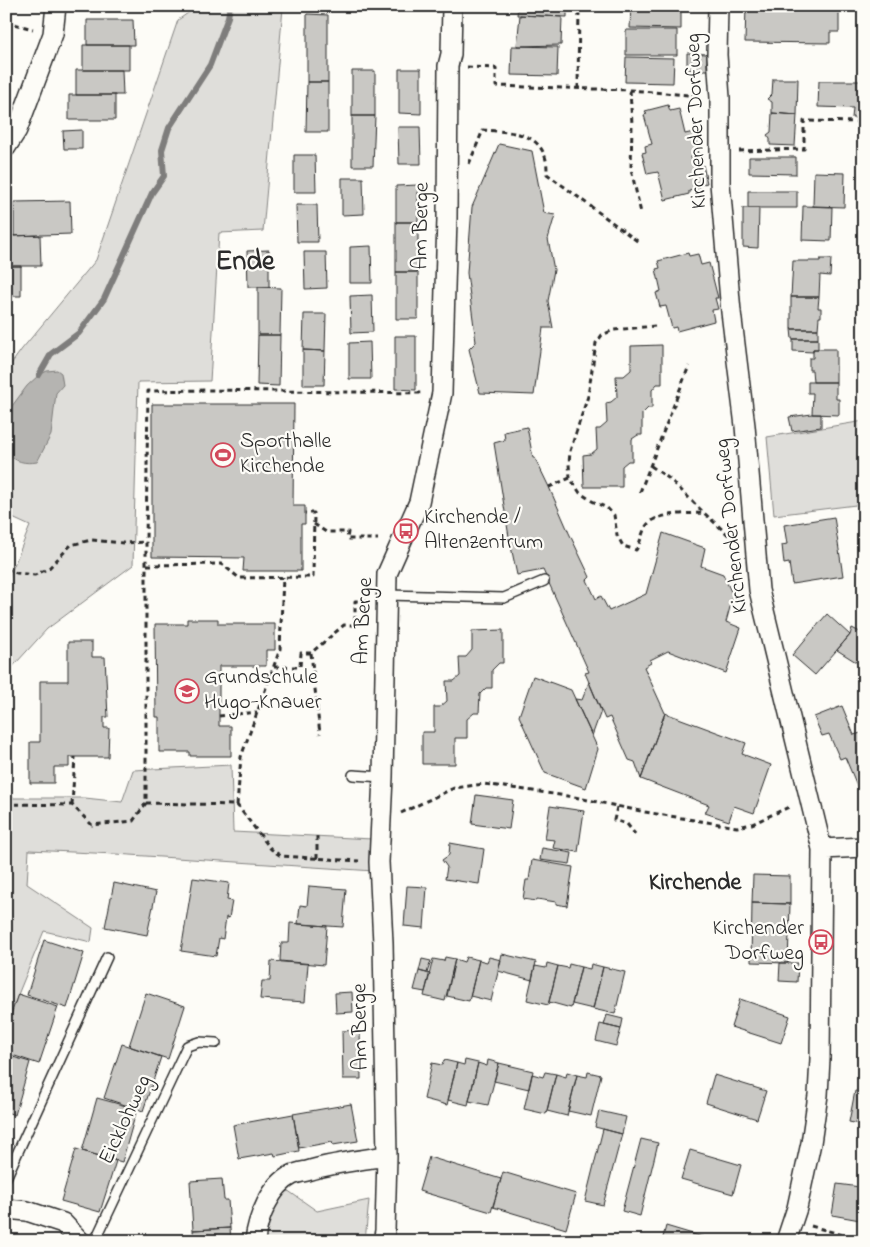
<svg xmlns="http://www.w3.org/2000/svg" width="870" height="1247" viewBox="0 0 870 1247" font-family="'Indie Flower',sans-serif">
  <style>
    .green { fill: #dfdeda; stroke: #858482 }
    .water { fill: #b5b4b1; stroke: #7e7d7b }
    .lines { fill: none; stroke-linecap: round; stroke-linejoin: round }
    .stream { stroke: #7e7d7b; stroke-width: 6 }
    .building { fill: #c9c8c4; stroke: #2b2b2b }
    .lane-casing { stroke: #2b2b2b; stroke-width: 12 }
    .street-casing { stroke: #2b2b2b; stroke-width: 22 }
    .path { stroke: #2b2b2b; stroke-width: 3; stroke-dasharray: 5 4; stroke-linecap: butt }
    .lane { stroke: #fdfcf7; stroke-width: 9 }
    .street { stroke: #fdfcf7; stroke-width: 19 }
    .labels { text-anchor: middle; dominant-baseline: central; stroke-width: 4.5; stroke-linejoin: round; paint-order: stroke }
    .street-label { font-size: 22px; fill: #2b2b2b; stroke: #fdfcf7 }
    .poi-label { font-size: 22px; fill: #2b2b2b; stroke: #fdfcf7; text-anchor: start }
    .neighbourhood-label { font-size: 24px; font-weight: bold; fill: #2b2b2b; stroke: #fdfcf7 }
    .district-label { font-size: 28px; font-weight: bold; fill: #2b2b2b; stroke: #fdfcf7 }
  </style>
  <rect width="100%" height="100%" fill="#fdfcf7"/>
  <filter id="ink" filterUnits="userSpaceOnUse"><feTurbulence type="fractalNoise" baseFrequency=".02" numOctaves="2"/><feDisplacementMap in="SourceGraphic" scale="10" xChannelSelector="R" yChannelSelector="G"/><feConvolveMatrix kernelMatrix="1 2 1 2 8 2 1 2 1" color-interpolation-filters="sRGB"/></filter>
  <g filter="url(#ink)">
    <path class="green" d="M198,6H285L283,8L263,231L219,233L210,381L138,382L133,565L47,629L6,674V585L30,526L6,515V371L22,349L96,260L178,20Z
      M864,421V504L774,515L767,437Z
      M231,765L233,832L372,839L374,871L115,854L29,850L27,884L93,928L91,942L44,931L6,1024V798H85L122,802L133,770Z
      M287,1190L317,1211L369,1200L365,1241H262L273,1207Z"/>
    <path class="water" d="M57,370L61,373L63,385L56,393L51,435L37,462C25,464 15,462 6,452V414L27,386L39,375L47,371Z"/>
    <g class="lines">
      <path class="stream" d="M39,375L51,354L79,333L104,299L152,193L164,176L162,150L169,128L210,65L228,17L230,6"/>
    </g>
    <path class="building" d="M518,6H567V17L517,15Z
      M631,6H681V29L630,28Z
      M746,6L839,7V32H830V43L745,42Z
      M307,14L328,15V82H307Z
      M520,15L562,17L561,45L517,46Z
      M87,20H133L134,45H87Z
      M626,30H677V55H626Z
      M83,45H129V70H83Z
      M512,46L558,47L557,76L511,75Z
      M687,53L707,54V70H687Z
      M626,57L674,58L673,83L625,82Z
      M399,69H421V114L399,113Z
      M76,70H122L123,95H76Z
      M352,71H375V116H352Z
      M773,79H798L797,115L772,113V102L767,99L772,94Z
      M819,81H862L861,118H852L853,108L818,107Z
      M307,82H328V132H306Z
      M69,95H115V120H69Z
      M668,105L670,111L679,109L685,134L694,132L699,154L691,157L694,167L703,165L707,183L699,185L700,188L689,191V194L665,200L658,172L647,174L642,153L646,152L645,146L652,144L644,115L647,114L645,111Z
      M772,113L797,115L795,146L770,145V139L767,135L771,132Z
      M352,116H375L373,166H352Z
      M398,127H420L421,164H399Z
      M82,130V149H64L63,131Z
      M499,144L532,151L544,213L555,215L548,239L554,270L548,301L553,328H543L534,395L480,393L469,349L476,342L467,273L472,207Z
      M294,155H315L316,192H294Z
      M749,157H796V174L749,173Z
      M814,172L845,173L844,207L813,206Z
      M342,178H363L364,214L342,215Z
      M418,185V222H396V186Z
      M748,191H797V208H748Z
      M70,201L71,234L14,236V202Z
      M296,205H317L318,242H297Z
      M803,206L832,207L831,241L802,240Z
      M743,208H759L758,248L743,247Z
      M396,222H418V272H396Z
      M40,235L41,266H6V236Z
      M371,246L372,283H350V247Z
      M269,250V287H248L247,251Z
      M304,252H326L327,288L305,289Z
      M688,253L689,256L698,254L701,265L709,263L718,298H715L718,309L712,310L714,321L677,331L676,327L672,328L666,306L660,307L656,293L661,291L656,269L660,268L658,261Z
      M820,259H831L830,276L820,275L819,297H791L793,261H820Z
      M6,266H21V296H6Z
      M396,272H418V319H396Z
      M258,287L281,288L280,335H258Z
      M372,295L373,332L351,333L350,296Z
      M791,297H819L818,308H821V317H819L818,329H791Z
      M304,314H326L325,351L303,350Z
      M791,329H818V339H792Z
      M258,335H280L279,386L257,385Z
      M395,336H416V390L395,389Z
      M793,339H818V349H813V352L793,351Z
      M370,342L371,379H349V343Z
      M662,345V384H657L652,390V408H648L642,414V435H638L632,439V461H628L622,466V487H584L583,455L591,454L597,449L596,429H600L607,423L606,403L611,402L617,397L616,376H624L631,370V346Z
      M813,349H836V382H813L812,370H809V358H813Z
      M303,350L325,351L324,385H303Z
      M808,382H836V399H839V415L812,414L813,393H808Z
      M152,404H294L293,506H305V524H301V571H243L244,558L152,557Z
      M812,414H821V427L792,431L789,417Z
      M527,427L533,458H535L549,487L569,533L590,577L587,580L596,599L601,596L609,611L646,594L663,533L705,548L701,566L723,574L733,596L726,622L741,628L726,673L668,651L650,660L651,663L644,667L665,713L641,779L635,762L629,760L610,717L605,719L585,673L589,672L543,570L517,575L509,537L494,443L505,440L504,432Z
      M834,517L843,576L792,584L789,563L784,564L782,545L787,544L784,525Z
      M827,614L850,635L815,675L792,655Z
      M187,619H218V624H275V650H266V666H219V726H231V756H190V752H159V717H156L155,624H187Z
      M852,628L864,634V667L837,650L850,635Z
      M503,630V663H499L492,670V688H486L480,694L479,713H474L467,719V738H455V764H422V732H434V707H440L447,701L446,681H454L460,676L459,657H466L472,650V631Z
      M68,642H92V657H105L108,717H104V728H109L108,757H69V767H54V783H30V742H40V681H68Z
      M533,676L571,690L598,749L586,788L545,773L519,716Z
      M589,682L601,711L592,736L575,699L582,700Z
      M842,706L854,735L864,732V802L845,757L840,759L829,734L822,736L814,717Z
      M665,713L746,743L742,754L771,765L754,813L734,806L729,821L705,813L709,805L641,779Z
      M476,795L513,800L509,829L472,824Z
      M550,806L584,811L578,852L553,848L555,840L545,839Z
      M450,843L484,849L479,884L445,879L447,867L442,860L449,855Z
      M542,848L572,853L570,864L540,860Z
      M532,860L573,867L567,906L556,904V902L537,899L536,901L523,899L526,880H529Z
      M753,875L790,876V904L752,903Z
      M193,878L229,883L227,900L232,901L229,918L226,917L223,939L219,938L216,956L181,951Z
      M114,883L156,892L147,935L105,927Z
      M309,886L346,889L343,927L298,924L300,905L307,906Z
      M407,886L427,887L424,928L404,926Z
      M752,903L790,904L788,963L751,962Z
      M290,923L327,926L324,965L280,961L281,943H289Z
      M44,940L84,953L67,1008L27,995Z
      M502,954L536,962L532,980L498,971Z
      M445,957L455,959L445,1001L424,996L433,959L444,961Z
      M466,957L479,960L469,1001L447,996L455,959L464,962Z
      M489,957L501,960L491,1001L470,996L479,960L487,962Z
      M422,959L431,961L427,973L419,971Z
      M271,961L308,964L305,1002L260,999L262,981H270Z
      M547,963L558,966L548,1005L527,1000L535,966L546,968Z
      M780,963H798L797,982L779,981Z
      M569,964L581,967L571,1008L549,1002L558,966L568,968Z
      M591,964L603,967L593,1009L572,1004L581,967L590,969Z
      M603,967L625,972L615,1014L593,1009Z
      M419,971L430,974L425,992L414,990Z
      M352,992L353,1012L336,1013L335,993Z
      M146,993L185,1006L168,1059L129,1046Z
      M18,994L58,1007L39,1064L6,1053V1029Z
      M740,999L790,1016L781,1043L731,1027Z
      M607,1015L623,1019L621,1029L604,1025Z
      M600,1024L621,1029L616,1046L596,1041Z
      M360,1030L361,1079H343L342,1031Z
      M122,1044L161,1057L143,1111L104,1098Z
      M6,1055L30,1062L15,1115L6,1112Z
      M444,1060L457,1063L447,1105L424,1099L432,1063L442,1065Z
      M465,1060L478,1063L468,1105L448,1100L457,1063L464,1065Z
      M488,1060L499,1063L488,1105L469,1101L478,1063L487,1066Z
      M499,1063L533,1071L529,1089L494,1081Z
      M545,1072L556,1074L546,1114L524,1109L532,1074L543,1077Z
      M567,1072L577,1075L567,1116L547,1111L556,1074L566,1077Z
      M588,1072L601,1075L591,1116L568,1111L577,1075L587,1077Z
      M714,1075L766,1091L757,1119L706,1103Z
      M855,1091L864,1092V1125L849,1122Z
      M97,1098L137,1109L122,1162L82,1151Z
      M351,1104L358,1141L333,1145L332,1142L299,1148L293,1114Z
      M599,1111L626,1117L622,1134L595,1127Z
      M293,1114L299,1151L275,1156L274,1153L239,1159L233,1125Z
      M603,1129L622,1134L603,1205L585,1201Z
      M641,1139L658,1143L640,1216L622,1211Z
      M76,1149L116,1161L100,1212L61,1201Z
      M690,1150L741,1165L733,1194L681,1179Z
      M429,1157L501,1179L491,1212L419,1191Z
      M503,1172L576,1194L566,1229L493,1207Z
      M222,1179L224,1200H228L230,1228L193,1230L190,1181Z
      M861,1180L864,1181V1228L859,1227L860,1220L832,1215L837,1184L860,1187Z
      M666,1226L716,1241H662Z
      M230,1228L231,1241H194L193,1230Z"/>
    <g class="lines">
      <g class="lane-casing">
        <path id="lane" d="M387,595L504,598L544,581
          M353,775L383,777
          M6,1178L107,957
          M95,1241L187,1046L199,1042L216,1043"/>
      </g>
      <g class="street-casing">
        <path id="street" d="M718,6L717,55L720,98V183L731,312L745,426L759,590L822,849L820,1059L818,1095L811,1143L797,1208L786,1241
          M6,147L17,130L53,34L56,6
          M822,849L864,847
          M6,1209L27,1211L63,1223L80,1241
          M255,1241C257,1219 271,1185 292,1175C296,1173 302,1172 307,1171C333,1163 360,1160 387,1156
          M383,1241L385,1231L387,1156L383,943L379,862L383,777L387,574L419,502L442,393L447,218L448,66L451,54L452,6"/>
      </g>
      <path class="path" d="M6,22L33,29
        M467,67L496,68V86L630,90L700,96
        M578,89L579,6
        M630,90L632,124L631,169L641,213
        M739,151L804,149V121L864,122
        M469,164L483,130C505,132 534,130 544,154C547,160 547,168 547,174L640,243
        M655,326L614,330L602,335L596,343L588,396L570,451L569,464L570,478L580,493L592,501L607,508L614,515L617,535L623,546L636,550C641,542 642,531 647,525C658,512 688,514 704,513L734,540
        M651,466L671,480L704,513
        M549,487L570,478
        M640,492L689,366
        M314,524L326,532H348L347,539H378
        M147,565L222,564L239,578L313,577L314,513H305
        M6,569L17,573L35,575L49,568L71,545L91,540L123,543L146,542
        M311,653L320,734
        M274,667H300L301,653H311L344,625H355V601H368
        M219,716L257,712
        M146,803L237,805L271,849L281,856L359,861
        M6,804L72,805L92,825L133,821L146,803V542L148,391L208,390L422,393
        M72,805L75,757
        M237,805L241,757L280,649L283,577
        M617,807L614,820L627,824L635,834
        M401,813L454,788L484,784L574,797L645,812L737,827L752,824L791,806
        M317,859V832
        M811,1226L864,1241"/>
      <use href="#lane" class="lane"/>
      <use href="#street" class="street"/>
    </g>
  </g>
  <defs>
    <g id="stadium-ring" transform="scale(1.25)"><circle r="9.5" fill="#fdfcf7" stroke="#d1495b" stroke-width="1.5"/><path d="M0-5a6.5 5 0 1 0 0 10a6.5 5 0 1 0 0-10ZM-3.5-1.8h7v3.6h-7Z" fill="#d1495b"/></g>
    <g id="bus-ring" transform="scale(1.25)"><circle r="9.5" fill="#fdfcf7" stroke="#d1495b" stroke-width="1.5"/><path d="M-5-6H5V4H4V6H2V4H-2V6H-4V4H-5ZM-3.5-4V0h7V-4ZM-3.5 1.2v1.5H-2V1.2ZM2 1.2v1.5H3.5V1.2Z" fill="#d1495b"/></g>
    <g id="school-ring" transform="scale(1.25)"><circle r="9.5" fill="#fdfcf7" stroke="#d1495b" stroke-width="1.5"/><path d="M0-5L7-2L0 1L-7-2ZM-4 1L0 2.5L4 1V4Q0 6-4 4Z" fill="#d1495b"/></g>
  </defs>
  <g fill-rule="evenodd">
    <use href="#stadium-ring" x="223" y="455"/>
    <use href="#bus-ring" x="406" y="531"/>
    <use href="#school-ring" x="187" y="691"/>
    <use href="#bus-ring" x="821" y="942"/>
  </g>
  <g class="labels">
    <g class="street-label">
      <text transform="translate(697 121) rotate(-92)">Kirchender Dorfweg</text>
      <text transform="translate(422 226) rotate(-89)">Am Berge</text>
      <text transform="translate(732 526) rotate(-96)">Kirchender Dorfweg</text>
      <text transform="translate(364 621) rotate(-87)">Am Berge</text>
      <text transform="translate(361 1027) rotate(-91)">Am Berge</text>
      <text transform="translate(126 1120) rotate(-65)">Eicklohweg</text>
    </g>
    <g class="poi-label">
      <text x="240" y="442">Sporthalle<tspan x="240" dy="25">Kirchende</tspan></text>
      <text x="424" y="518">Kirchende /<tspan x="424" dy="25">Altenzentrum</tspan></text>
      <text x="204" y="678">Grundschule<tspan x="204" dy="25">Hugo-Knauer</tspan></text>
      <text x="804" y="929" text-anchor="end">Kirchender<tspan x="804" dy="25">Dorfweg</tspan></text>
    </g>
    <g class="neighbourhood-label">
      <text x="695" y="883">Kirchende</text>
    </g>
    <g class="district-label">
      <text x="245" y="262">Ende</text>
    </g>
  </g>
  <rect width="870" height="1247" fill="none" stroke="#fdfcf7" stroke-width="25"/>
  <rect x="12" y="12" width="845" height="1222" fill="none" stroke="#2b2b2b" stroke-width="2" filter="url(#ink)"/>
</svg>
